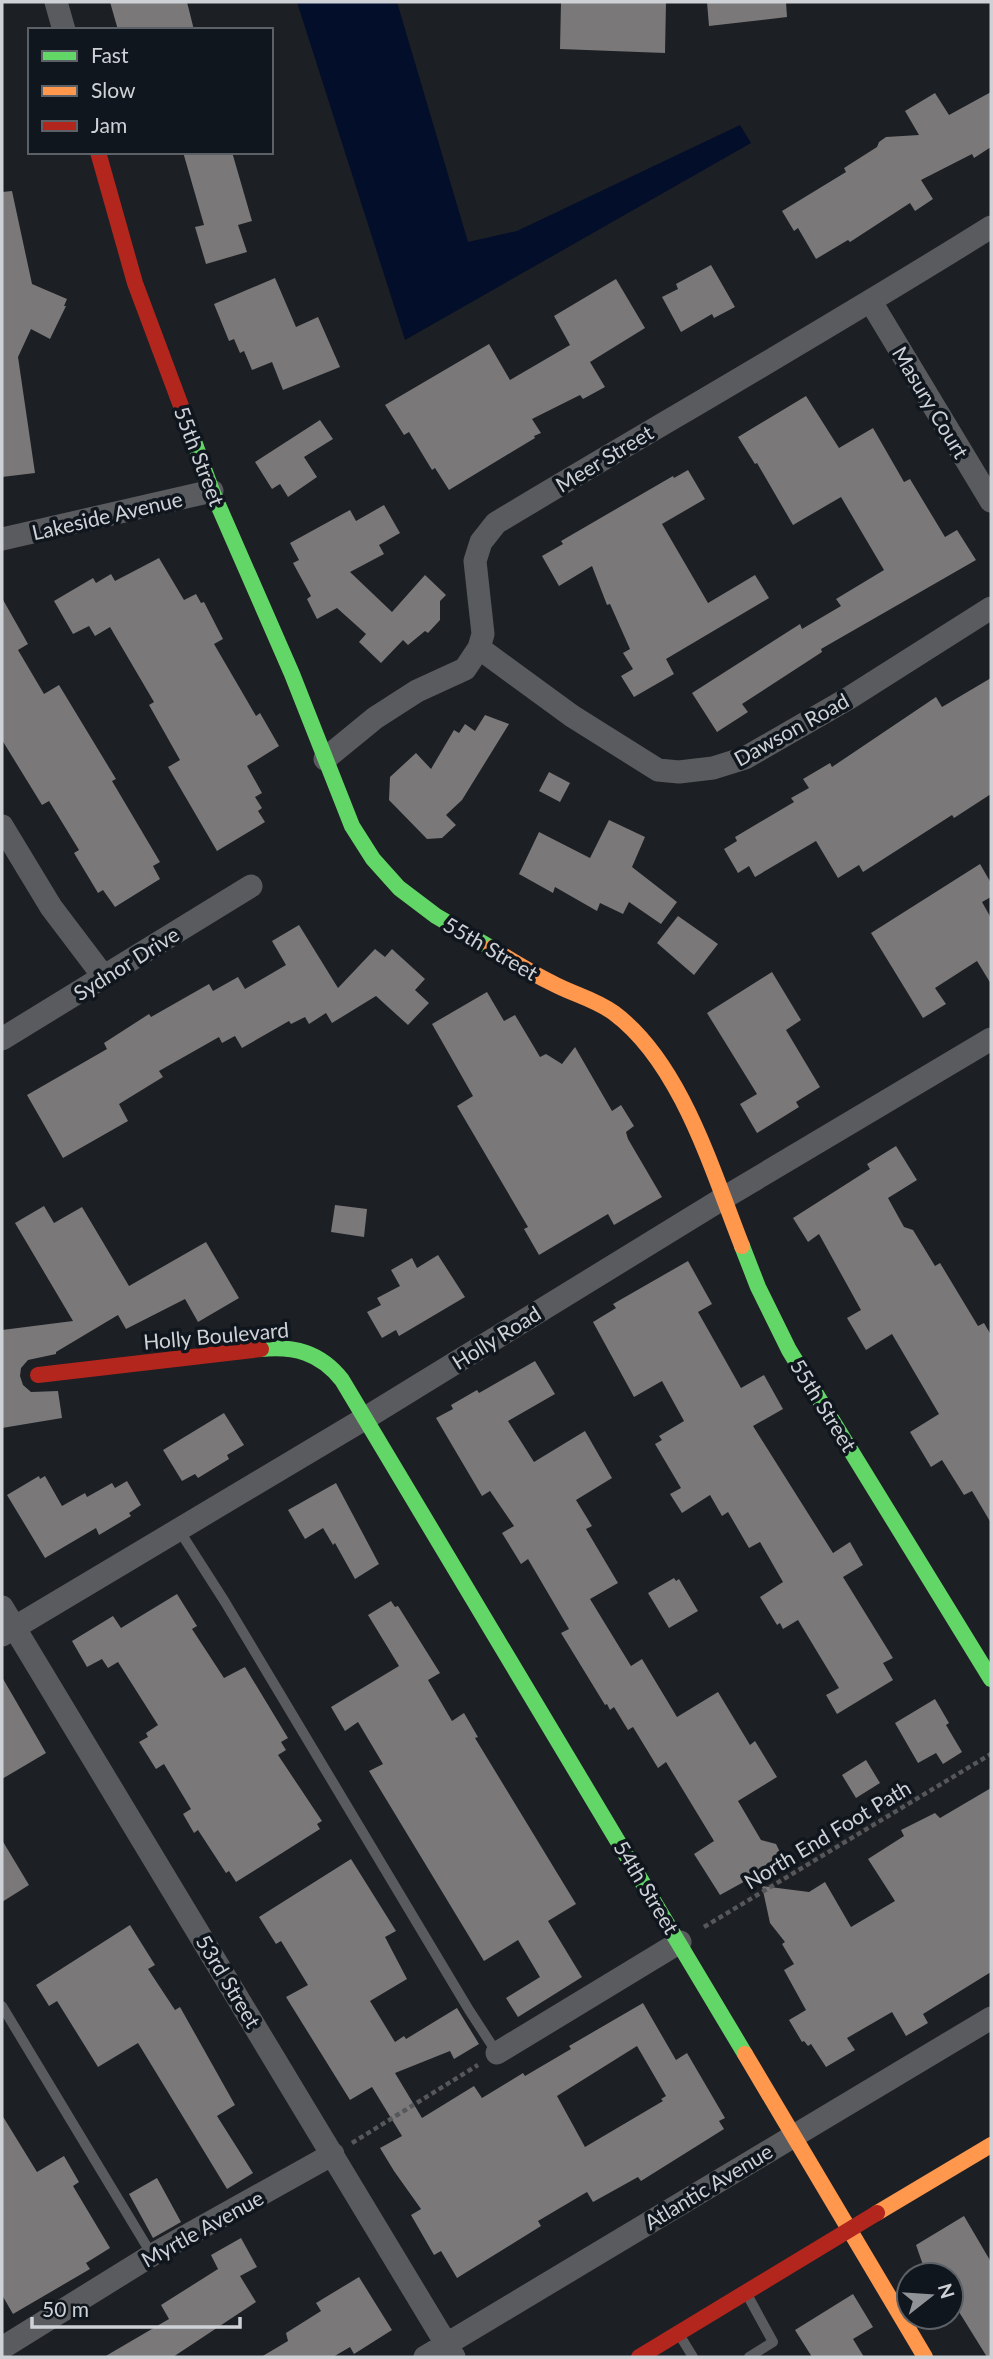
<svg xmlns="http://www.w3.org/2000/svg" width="993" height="2359" viewBox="0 0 993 2359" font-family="Lato,sans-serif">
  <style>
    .water { fill: #030e2a }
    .building { fill: #7a7879; fill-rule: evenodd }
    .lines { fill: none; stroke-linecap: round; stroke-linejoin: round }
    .path { stroke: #56575a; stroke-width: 4.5; stroke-dasharray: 5 3.5; stroke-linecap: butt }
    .lane { stroke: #5a5b5e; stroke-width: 10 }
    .street { stroke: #5a5b5e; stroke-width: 23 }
    .fast { stroke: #63d668; stroke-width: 16 }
    .slow { stroke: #ff974d; stroke-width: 16 }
    .jam { stroke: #b3261e; stroke-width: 16 }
    .labels { text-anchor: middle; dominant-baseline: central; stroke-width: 7; stroke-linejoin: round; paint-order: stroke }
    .street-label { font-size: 21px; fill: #ced2d7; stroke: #10161d }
  </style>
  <rect width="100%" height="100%" fill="#1c1f23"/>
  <path class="water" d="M297,2H397L468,242L517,231L740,125L751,143L405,340Z"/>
  <path class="building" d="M110,2H187L194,30H118Z
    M561,2H666L665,53L560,49Z
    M707,2H786L787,17L709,26Z
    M991,92V147L974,158L972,154L921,180L933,199L915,211L910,203L850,242L848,240L816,259L798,228L794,231L782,211L846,172L844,168L877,147L879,142L886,137L919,135L905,111L935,93L949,115Z
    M183,152H232L252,221L238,225L247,252L206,264L195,227L204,225Z
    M12,191L32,284L67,299L64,306H66L50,339L31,329L18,357L35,473L2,477V192Z
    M711,265L735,307L714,318L712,314L681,332L662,297L678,289L676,284Z
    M275,278L296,327L318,317L340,367L283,390L272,362L252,370L244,351L240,353L234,339L229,341L214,304Z
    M616,279L645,328L590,362L605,387L583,399L580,395L532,419L541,433L534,436L535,438L449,490L435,468L432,470L409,432L404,435L385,405L489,344L510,380L570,345L554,316Z
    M806,396L839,448L873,428L904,482L910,479L945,537L957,530L976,560L821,649L822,652L742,704L748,712L717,732L692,693L800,624L802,629L841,606L836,599L884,570L841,497L793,525L757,463L755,464L738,437Z
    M320,420L333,439L304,457L317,477L288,497L280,484L272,489L255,462Z
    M688,470L705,499L662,524L708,603L755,575L769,598L666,659L674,674L634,697L621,676L633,669L623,653L630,649L610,604L607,605L592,566L559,586L542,556L563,544L561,541L673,476L674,478Z
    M384,505L400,533L379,545L384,554L350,572L392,612L425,575L446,595L440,601V620L428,633L425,631L408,645L403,640L381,663L359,642L366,634L337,608L317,619L307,599L311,596L293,563L299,560L290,543L350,510L356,521Z
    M159,558L184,600L196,594L201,603L204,602L223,639L214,644L256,716L260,713L279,746L247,766L262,793L255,797L262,808L258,811L265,822L217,851L168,767L180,760L149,705L154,702L110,627L95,636L89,626L73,634L54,601L93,578L96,583L111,574L115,581Z
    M2,598L28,644L18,650L44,694L59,685L116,779L112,781L160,862L153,866L160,879L115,907L103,890L98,893L74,853L79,850L49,801L42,805L2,740Z
    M991,678V794L954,818L952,815L863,872L859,865L838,878L816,841L755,877L749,866L738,873L724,849L737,841L735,837L794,802L791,798L809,788L803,779L830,763L832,767L936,697L942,707Z
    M485,715L509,724L462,800L446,815L456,825L442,838L427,839L389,800L390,777L416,753L431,769L454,730L459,733L465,724L475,731Z
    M549,772L570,783L560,802L539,791Z
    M609,820L645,837L632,867L677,902L661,924L629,902L623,914L600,903L597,911L555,887L553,893L519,874L539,832L590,858Z
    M980,864L991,883V897L982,902L991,918V984L977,961L935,988L946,1004L923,1018L871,933Z
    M678,916L718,944L694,975L657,943Z
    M299,925L338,988L375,949L385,957L392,949L425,979L415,990L429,1003L408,1025L376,996L332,1023L326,1013L309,1024L305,1017L291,1024L289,1021L242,1048L235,1036L222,1043L219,1037L159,1071L163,1077L119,1104L128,1121L63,1158L27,1095L107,1049L104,1043L149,1014L151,1017L209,984L213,991L238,977L245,989L286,965L272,941Z
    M772,972L801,1020L786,1030L820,1087L796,1102L799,1107L757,1133L740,1104L757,1094L707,1013Z
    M487,992L504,1021L515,1015L540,1057L546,1054L562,1064L575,1047L612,1111L621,1105L634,1126L626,1132L628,1139L662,1197L614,1225L608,1214L539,1255L524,1229L528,1227L457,1106L473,1096L432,1024Z
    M896,1146L917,1180L888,1198L904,1227L913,1230L935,1266L940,1263L978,1326L984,1323L991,1335V1523L972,1491L964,1495L942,1460L931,1467L910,1432L939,1414L892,1334L866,1350L847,1318L861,1310L819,1234L808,1242L793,1218L870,1169L867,1164Z
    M335,1205L367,1209L364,1237L331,1232Z
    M44,1206L54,1223L82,1207L129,1286L206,1242L239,1298L198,1322L185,1299L126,1329L118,1315L56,1352V1354L28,1360L21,1368L20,1376L23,1385L31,1392L58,1391L62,1418L2,1428V1330L73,1321L15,1223Z
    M438,1255L465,1297L399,1336L396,1330L382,1338L367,1312L381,1305L377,1298L400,1286L391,1270L412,1258L417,1268Z
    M688,1261L712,1304L698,1312L741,1388L764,1375L783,1409L753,1426L833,1553L850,1542L863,1565L843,1577L893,1658L883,1663L893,1680L837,1714L826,1695L839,1688L798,1620L783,1629L780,1623L777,1625L760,1597L783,1582L760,1542L749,1548L728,1512L722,1516L710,1495L682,1513L670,1494L681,1488L655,1444L662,1440L659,1436L684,1421L662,1381L634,1397L593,1322L616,1308L613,1304Z
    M535,1361L555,1394L508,1421L534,1462L585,1431L612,1478L576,1500L592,1526L586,1529L618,1583L590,1599L631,1666L642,1659L677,1717L718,1692L750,1745L755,1741L777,1777L738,1801L761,1840L776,1844L782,1856L762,1884L760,1873L720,1895L694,1854L714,1841L666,1762L658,1768L633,1727L628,1730L614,1707L610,1710L607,1704L605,1705L561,1633L569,1629L528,1559L521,1564L502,1533L514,1526L490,1491L482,1496L436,1418L453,1409L451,1405L477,1390L479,1393Z
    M224,1413L244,1445L227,1455L229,1459L198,1478L195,1474L182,1481L163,1450Z
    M39,1476L40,1479L45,1476L62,1506L85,1493L87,1497L112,1483L115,1488L127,1481L141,1505L129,1513L131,1516L99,1535L96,1528L45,1558L7,1495Z
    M336,1483L379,1564L355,1579L335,1543L333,1545L323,1528L305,1539L288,1510Z
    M674,1578L676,1581L679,1579L698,1611L669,1628L648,1593Z
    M177,1594L197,1626L192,1629L224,1678L245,1667L288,1738L281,1742L286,1750L278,1755L322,1821L317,1824L320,1829L236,1882L229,1871L226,1873L198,1830L194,1833L183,1814L191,1809L164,1764L156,1769L139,1742L148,1737L146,1733L158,1725L118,1662L108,1668L102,1659L87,1667L72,1641L113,1616L121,1628Z
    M391,1601L395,1607L398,1606L440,1673L428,1680L452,1721L464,1713L478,1737L475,1738L576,1904L548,1921L582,1977L518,2017L506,1998L540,1977L518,1940L484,1961L369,1771L383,1764L358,1722L345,1731L331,1707L399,1666L368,1615Z
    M2,1677L46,1753L2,1779Z
    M935,1699L949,1723L946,1725L962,1752L943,1764L936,1753L918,1763L895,1723Z
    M866,1760L880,1783L856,1798L842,1775Z
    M991,1788V1972L923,2014L928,2023L906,2036L892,2012L847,2038L855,2050L826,2067L811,2044L808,2046L804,2041L802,2042L789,2020L806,2010L784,1970L794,1964L782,1944L785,1942L770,1923L762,1886L809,1892L825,1882L851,1927L895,1901L868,1859L904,1836L901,1830L935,1813L940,1818Z
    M2,1840L29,1885L2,1902Z
    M351,1859L396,1931L385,1937L407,1979L370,2001L395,2042L404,2036L406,2039L457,2008L479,2044L454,2059L450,2051L395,2073L422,2118L474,2086L482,2098L523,2073L525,2076L571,2049L569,2046L643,2003L676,2060L687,2053L725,2118L719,2121L724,2129L641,2181L638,2177L593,2202L587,2192L538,2221L541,2226L457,2278L441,2251L434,2255L411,2215L421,2209L394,2171L380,2148L402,2136L372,2087L350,2100L286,1997L308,1985L281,1941L276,1944L259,1917ZM637,2046L666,2096L661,2099L663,2101L585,2147L557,2096Z
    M130,1925L155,1965L148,1969L175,2010L180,2007L235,2105L217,2116L253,2173L227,2189L138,2043L98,2067L57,2001L49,2006L36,1985Z
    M2,2115L37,2172L64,2156L79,2182L73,2186L110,2248L86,2263L90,2269L13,2314L2,2295Z
    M157,2178L181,2222L153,2238L129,2194Z
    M964,2216L991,2262V2357H987L951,2299V2275H933L923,2265L916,2245Z
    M241,2238L257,2267L240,2276L256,2302L173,2357H104L169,2319L161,2305L218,2269L211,2255Z
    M359,2277L392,2330L354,2354L350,2347L333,2357H261L288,2341L286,2333L321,2311L316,2303Z
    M853,2294L873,2327L853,2339L864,2357H812L795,2330Z"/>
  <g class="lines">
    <path class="path" d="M704,1927L991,1754
      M352,2143L478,2065"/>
    <path class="lane" d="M179,1530L225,1602L469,2010L497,2053
      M2,2006L152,2255
      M682,2339L693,2357
      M749,2357L773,2342L749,2298"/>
    <path class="street" d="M56,2L64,30
      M871,302L991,501
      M2,539L212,491
      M479,648L572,716L658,770L679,772L713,768L745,758L849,698L991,608
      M325,759L375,718L417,691L465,669L479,648L483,634L475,561L481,542L496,523C661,424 828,329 991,227
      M2,826L51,907L104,977
      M2,1039L251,886
      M2,1607L454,2357
      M2,1635L364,1419L722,1199L991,1039
      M497,2053L680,1942
      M2,2348L152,2255L333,2154
      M425,2357L991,2018"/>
    <path class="fast" d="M187,422L212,491L292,674L352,826L373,859L399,888L436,916L491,948
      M742,1246L758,1287L789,1350L991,1679
      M261,1349C294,1346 320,1352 342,1380L745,2054"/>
    <path class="slow" d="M491,948C511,960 531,973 552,983C572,994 595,999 614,1013C681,1063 712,1170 742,1246
      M745,2054L925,2357
      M877,2213L991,2145"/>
    <path class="jam" d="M98,152L135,283L187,422
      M38,1375L261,1349
      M639,2357L877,2213"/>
  </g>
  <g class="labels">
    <g class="street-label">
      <text transform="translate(931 402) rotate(59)">Masury Court</text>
      <text transform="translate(200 456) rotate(69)">55th Street</text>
      <text transform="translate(604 458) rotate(-31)">Meer Street</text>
      <text transform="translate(107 515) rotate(-13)">Lakeside Avenue</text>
      <text transform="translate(791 729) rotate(-29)">Dawson Road</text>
      <text transform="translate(491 948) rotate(30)">55th Street</text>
      <text transform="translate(126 963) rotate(-32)">Sydnor Drive</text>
      <text transform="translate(216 1335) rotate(-5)">Holly Boulevard</text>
      <text transform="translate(496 1337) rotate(-32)">Holly Road</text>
      <text transform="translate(824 1405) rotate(58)">55th Street</text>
      <text transform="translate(827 1834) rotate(-31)">North End Foot Path</text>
      <text transform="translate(647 1887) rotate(59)">54th Street</text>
      <text transform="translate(229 1981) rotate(59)">53rd Street</text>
      <text transform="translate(708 2186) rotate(-31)">Atlantic Avenue</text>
      <text transform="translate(202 2228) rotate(-29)">Myrtle Avenue</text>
    </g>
  </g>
  <rect width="993" height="2359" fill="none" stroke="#ced2d7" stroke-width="7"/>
  <rect x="28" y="28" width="245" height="126" fill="#10161d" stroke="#5c6167" stroke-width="2"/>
  <rect x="42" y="51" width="35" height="10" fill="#63d668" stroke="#5c6167" stroke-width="2"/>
  <text x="91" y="63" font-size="21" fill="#ced2d7">Fast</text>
  <rect x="42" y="86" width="35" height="10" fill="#ff974d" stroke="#5c6167" stroke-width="2"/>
  <text x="91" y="98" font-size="21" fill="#ced2d7">Slow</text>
  <rect x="42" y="121" width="35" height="10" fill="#b3261e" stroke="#5c6167" stroke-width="2"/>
  <text x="91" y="133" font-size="21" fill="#ced2d7">Jam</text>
  <g transform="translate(930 2296) rotate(73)"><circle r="33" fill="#10161d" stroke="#5c6167" stroke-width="2"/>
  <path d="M0-5L12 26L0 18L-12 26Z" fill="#909398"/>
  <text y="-10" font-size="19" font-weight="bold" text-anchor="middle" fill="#ced2d7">N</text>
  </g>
  <path d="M32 2317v10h208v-10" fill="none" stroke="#ced2d7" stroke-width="3.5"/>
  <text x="42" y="2317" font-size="21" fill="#ced2d7" stroke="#10161d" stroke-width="5" paint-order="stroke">50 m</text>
</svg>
